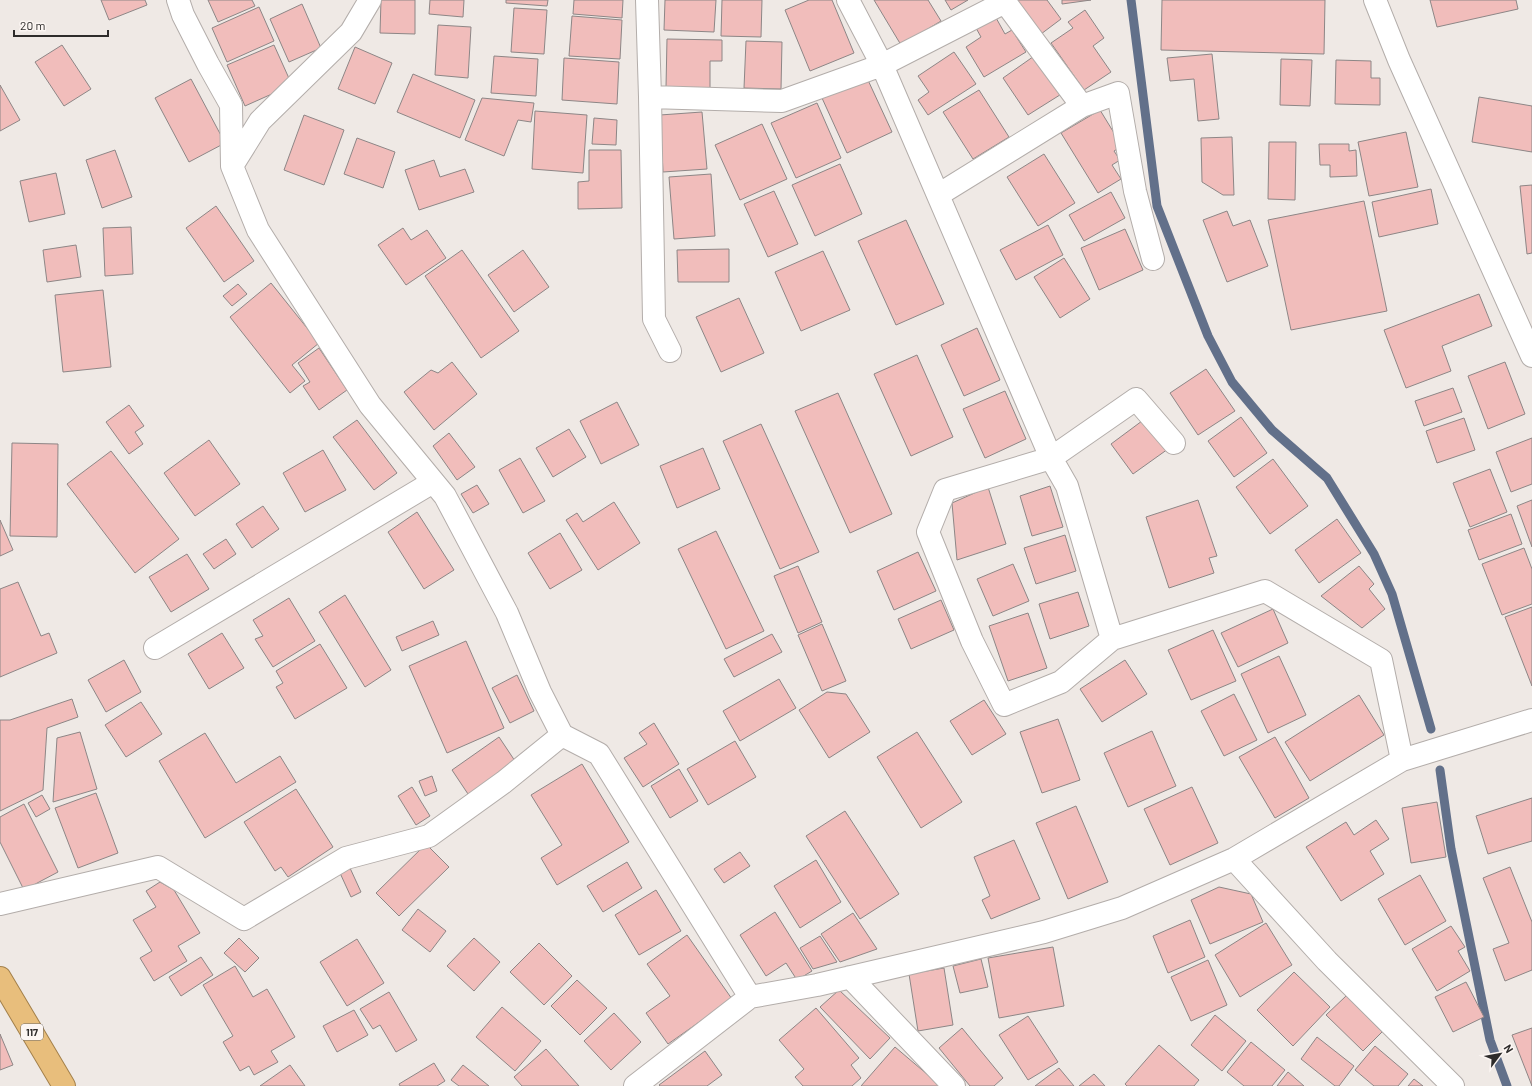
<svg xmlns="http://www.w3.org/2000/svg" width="1532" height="1086" viewBox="0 0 1532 1086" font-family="Barlow,sans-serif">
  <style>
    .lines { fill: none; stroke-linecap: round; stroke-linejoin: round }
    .stream { stroke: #62708a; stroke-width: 9 }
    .building { fill: #f1bdbb; stroke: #8d8686 }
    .minor-casing { stroke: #b3adaa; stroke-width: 24 }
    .trunk-casing { stroke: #a3804b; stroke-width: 24 }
    .minor { stroke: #fff; stroke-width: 22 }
    .trunk { stroke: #e8be7c; stroke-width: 22 }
    .labels { text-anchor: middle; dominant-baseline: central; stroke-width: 3.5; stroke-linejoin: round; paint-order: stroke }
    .shield { fill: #fcf6f3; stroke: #6c6967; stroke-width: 1 }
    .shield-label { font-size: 10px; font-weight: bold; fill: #2e2c2b }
  </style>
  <rect width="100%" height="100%" fill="#efe9e5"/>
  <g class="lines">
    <path class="stream" d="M1131,0L1157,206L1208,336L1232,382L1272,430L1327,478L1374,554L1392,594L1431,729
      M1440,770L1451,849L1490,1040L1507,1086"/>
  </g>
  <path class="building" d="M101,0H145L147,5L109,20Z
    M208,0H252L255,6L218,22Z
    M381,0H415V34L380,33Z
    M430,0H464L463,17L429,14Z
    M506,0H548L547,6L506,3Z
    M574,0H623L622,18L573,14Z
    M665,0H716L714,32L664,30Z
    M722,0H762L761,37L721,36Z
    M809,0H832L854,53L810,71L785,10Z
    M874,0H928L941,21L901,45Z
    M945,0H968L951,10Z
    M1015,0H1047L1061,19L1041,34Z
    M1062,0H1091L1062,4Z
    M1162,0H1325L1324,54L1161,50Z
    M1430,0H1516L1518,9L1437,27Z
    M302,4L321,48L289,62L270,19Z
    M259,7L274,41L227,62L212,28Z
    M514,8L547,10L544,54L511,52Z
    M1085,10L1104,38L1093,46L1111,72L1084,90L1051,43L1073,28L1068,22Z
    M572,16L622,20L620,59L569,56Z
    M995,16L1005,34L1012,30L1026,52L984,77L966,47L981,37L976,28Z
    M438,25L471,27L468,78L435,75Z
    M667,39L722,40V61H710V88L666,87Z
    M746,41L782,42L781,89L744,88Z
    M62,45L91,89L64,106L35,62Z
    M274,45L292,85L245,106L227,65Z
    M355,47L392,63L375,104L338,89Z
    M954,52L976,84L928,115L918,100L929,92L918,76Z
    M1037,54L1063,93L1028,115L1003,78Z
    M1212,54L1219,119L1198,121L1194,79L1170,81L1167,58Z
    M494,56L538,59L536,96L491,93Z
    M564,58L619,62L617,104L562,100Z
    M1281,59L1312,60L1310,106L1280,105Z
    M1336,60L1371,61V78H1380V105L1335,104Z
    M413,74L475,100L460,138L397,112Z
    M867,78L892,132L847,153L822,98Z
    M191,79L225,143L189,162L155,98Z
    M0,85L20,120L0,131Z
    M979,90L1009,137L973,159L943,112Z
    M1479,97L1532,106V152L1472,142Z
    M482,98L534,103L531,122L518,120L504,156L465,140Z
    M817,103L841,158L796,178L771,123Z
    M1100,110L1122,146L1114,151L1120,160L1112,165L1121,179L1098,193L1061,133Z
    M535,111L587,115L583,173L532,169Z
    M702,112L707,169L663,172L660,115Z
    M304,115L344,130L324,185L284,170Z
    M594,118L617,120L616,145L592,144Z
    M762,124L787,179L740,200L715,145Z
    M1406,132L1418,187L1369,196L1358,142Z
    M1232,137L1234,195H1223L1202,182L1201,138Z
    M357,138L395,152L383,188L344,174Z
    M1269,142H1296L1295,200L1268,199Z
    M1319,144H1349V151L1356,150L1357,176L1330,177V165H1320Z
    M115,150L132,197L102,208L86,160Z
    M589,150H621L622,208L578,209V182L589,181Z
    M1044,154L1075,203L1038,226L1007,177Z
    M434,160L440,177L465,169L474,192L419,210L405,170Z
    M840,164L862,214L815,236L792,185Z
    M56,173L65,214L29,222L20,181Z
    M711,174L715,236L674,239L669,177Z
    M1532,185V253L1527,254L1520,186Z
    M1431,189L1438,224L1379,237L1372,202Z
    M774,191L798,244L768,257L744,204Z
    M1111,192L1125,218L1084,241L1069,215Z
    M1364,201L1387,311L1291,330L1268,220Z
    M216,206L254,261L224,282L186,228Z
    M1227,211L1233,226L1250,220L1268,266L1227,282L1203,220Z
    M906,220L944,304L896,325L858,241Z
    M1048,225L1063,255L1016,280L1000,250Z
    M131,227L133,274L105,276L103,228Z
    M403,228L411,240L427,230L446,258L406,285L378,245Z
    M1125,229L1143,270L1099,290L1081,248Z
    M76,245L81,277L47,282L43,250Z
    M729,249V282H678L677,250Z
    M462,250L519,331L481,358L425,276Z
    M523,250L549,287L514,312L488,275Z
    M823,251L850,310L801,331L775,272Z
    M1064,258L1090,299L1060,318L1034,277Z
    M271,283L319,343L292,365L305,381L290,393L230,317Z
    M238,284L247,294L232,306L223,296Z
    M103,290L111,367L63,372L55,295Z
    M1479,294L1492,326L1442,346L1451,371L1406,388L1384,330Z
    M739,298L764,353L721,372L696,317Z
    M977,328L1000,380L964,396L941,345Z
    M319,348L347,390L319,410L303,386L310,382L298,363Z
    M917,355L953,437L911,456L874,374Z
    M452,362L477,394L434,430L404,392L431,370L438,373Z
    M1505,362L1525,414L1488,429L1468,376Z
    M1206,369L1235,411L1198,435L1170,393Z
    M1453,388L1462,412L1424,426L1415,401Z
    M1005,391L1026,439L985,458L963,409Z
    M838,393L892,514L850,533L795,411Z
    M617,402L639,445L601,464L580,421Z
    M129,405L144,426L135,432L143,444L129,454L106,422Z
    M1241,417L1267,453L1234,477L1208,441Z
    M1146,418L1168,449L1133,474L1111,444Z
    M1464,418L1475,450L1437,463L1426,431Z
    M357,420L397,473L374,490L333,437Z
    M761,424L819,552L780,569L723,441Z
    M569,429L586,457L553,477L536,448Z
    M449,433L475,467L457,480L433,446Z
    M1532,438V484L1511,492L1496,452Z
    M209,440L240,484L195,516L164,473Z
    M12,443L58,444L57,537L10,536Z
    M703,448L720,489L677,508L660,466Z
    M323,450L346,490L305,512L283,473Z
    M111,451L179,539L135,573L67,484Z
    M520,458L545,501L523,513L499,470Z
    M1273,459L1308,506L1270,534L1236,487Z
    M1490,469L1507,512L1470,527L1453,483Z
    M477,485L489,504L473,513L461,494Z
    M1050,486L1063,527L1032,536L1020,496Z
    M988,487L1006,544L957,560L952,503Z
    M1198,500L1217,556L1209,558L1214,573L1169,588L1146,517Z
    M1532,500V547L1517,506Z
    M614,502L640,543L598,570L566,520L577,513L583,522Z
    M263,506L279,529L252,548L236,524Z
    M417,512L454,570L424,589L388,532Z
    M1511,514L1522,544L1479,560L1468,530Z
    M1337,519L1361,553L1319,583L1295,550Z
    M0,520L13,550L0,556Z
    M716,531L764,631L726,649L678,549Z
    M560,533L582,570L550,589L528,553Z
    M1065,535L1076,571L1036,584L1024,548Z
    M226,539L236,554L214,569L203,554Z
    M1524,548L1532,569V604L1502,615L1482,564Z
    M918,552L936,591L894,610L877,571Z
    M187,554L209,589L171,612L149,577Z
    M1013,564L1029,601L993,616L977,579Z
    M798,566L822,622L798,633L774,576Z
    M1359,566L1374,584L1369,589L1385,609L1362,628L1321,596Z
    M18,582L41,636L49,633L57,653L0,677V589Z
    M1078,592L1089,626L1050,639L1039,604Z
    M345,595L391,670L365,687L319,612Z
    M289,598L315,641L273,667L255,639L263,636L253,620Z
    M941,600L954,630L911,649L898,619Z
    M1532,607V686L1505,617Z
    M1273,609L1288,643L1238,667L1221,633Z
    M1028,613L1047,668L1008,681L989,626Z
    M433,621L439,635L402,651L396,637Z
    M822,624L846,681L822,691L798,635Z
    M1213,630L1236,681L1191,700L1168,650Z
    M222,633L244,668L209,689L188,654Z
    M772,634L782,652L734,677L724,659Z
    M466,641L504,728L447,753L409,666Z
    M320,644L347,688L295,719L276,687L283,683L276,671Z
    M1279,656L1306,715L1268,733L1241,674Z
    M124,660L141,692L106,712L88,680Z
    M1125,660L1147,694L1102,722L1080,689Z
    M517,675L534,711L510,723L492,688Z
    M779,679L796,708L740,741L723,711Z
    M827,692L846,694L870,732L829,758L799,710Z
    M1234,694L1257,740L1224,756L1201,711Z
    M1359,695L1384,735L1310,781L1285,742Z
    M72,699L78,717L47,728L43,790L0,811V720H10Z
    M984,700L1006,734L972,755L950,721Z
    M141,702L162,734L126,757L105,725Z
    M1058,719L1080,780L1042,793L1020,732Z
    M654,723L679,764L643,787L624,758L647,744L639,733Z
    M1152,731L1176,786L1128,807L1104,753Z
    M80,732L97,789L53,802L57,738Z
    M917,732L962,802L921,828L877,757Z
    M205,733L236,783L280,756L296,782L205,838L159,761Z
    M499,737L517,764L470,797L452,770Z
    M1275,737L1309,798L1275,818L1239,757Z
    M735,741L756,777L708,805L687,769Z
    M582,764L629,842L557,885L541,858L562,845L531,795Z
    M679,769L698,801L670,818L651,786Z
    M432,776L437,791L425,796L419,781Z
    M412,787L430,816L416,825L398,796Z
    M1192,787L1218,843L1170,865L1144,809Z
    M296,789L333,847L288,877L281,867L275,871L244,822Z
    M96,793L118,853L78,868L55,808Z
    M42,795L50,809L36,817L28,803Z
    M1532,798V841L1488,854L1476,816Z
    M1437,802L1446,857L1411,863L1402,808Z
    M24,804L58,872L24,890L0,842V817Z
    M1076,806L1108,882L1068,899L1036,823Z
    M845,811L899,894L860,919L806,836Z
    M1376,820L1389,839L1370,851L1384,874L1341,901L1306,847L1346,822L1354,835Z
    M1014,840L1040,899L991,919L982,900L990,896L974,857Z
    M426,844L449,867L399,916L376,893Z
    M740,852L750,866L724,883L714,869Z
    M816,860L841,902L800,928L774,886Z
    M627,862L642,888L603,912L587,886Z
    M1510,867L1532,922V970L1505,981L1493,949L1509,943L1483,878Z
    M350,868L361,892L351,897L340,873Z
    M1420,875L1446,921L1405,945L1378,899Z
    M160,882L174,890L200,933L178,946L187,961L154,981L140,958L152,951L133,920L156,907L146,891Z
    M1219,887L1251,894L1263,922L1210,944L1191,900Z
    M656,890L681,931L639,955L615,915Z
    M418,909L446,931L430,952L402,930Z
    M775,912L812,971L797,980L786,963L766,976L740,935Z
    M853,913L877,949L840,962L821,934Z
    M1190,920L1205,957L1168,973L1153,936Z
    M1266,923L1292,965L1240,997L1215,955Z
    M1451,926L1465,947L1458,951L1470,971L1437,991L1412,949Z
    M687,935L732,999L668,1044L646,1013L670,996L647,964Z
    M820,936L837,962L813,969L800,948Z
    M239,938L259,958L245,972L224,953Z
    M474,938L500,962L474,991L447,966Z
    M357,939L384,983L347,1006L320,962Z
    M539,943L572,976L544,1005L510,972Z
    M1053,947L1064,1006L999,1018L988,958Z
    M201,957L213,975L181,996L169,977Z
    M981,959L988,987L960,993L953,966Z
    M1208,960L1227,1005L1191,1021L1171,977Z
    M235,966L253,997L267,989L295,1037L271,1051L278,1062L254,1075L249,1066L240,1071L223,1042L233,1036L203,985Z
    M944,968L953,1025L918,1031L909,974Z
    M1294,972L1330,1007L1293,1046L1257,1010Z
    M577,980L607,1008L580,1035L551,1006Z
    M1466,982L1484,1017L1453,1032L1435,997Z
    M839,990L890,1038L870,1059L820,1007Z
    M389,992L417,1040L396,1052L380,1025L373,1029L360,1009Z
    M1346,996L1382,1032L1363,1051L1326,1015Z
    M502,1007L541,1041L515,1071L476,1037Z
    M816,1008L859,1058L851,1065L861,1078L852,1086H803L795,1077L804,1069L779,1040Z
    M354,1010L368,1035L337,1052L323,1026Z
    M614,1013L641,1042L611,1070L584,1041Z
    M1215,1015L1246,1041L1222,1071L1191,1045Z
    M1028,1016L1058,1062L1028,1080L999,1035Z
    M962,1028L1003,1078L994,1086H970L939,1048Z
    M1532,1028V1086L1512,1035Z
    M0,1034L13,1065L0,1070Z
    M1317,1037L1354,1066L1339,1086H1335L1301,1059Z
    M1251,1042L1285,1070L1272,1086H1244L1227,1072Z
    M1159,1045L1199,1080L1194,1086H1127L1125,1084Z
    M1375,1046L1408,1074L1398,1086H1374L1355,1070Z
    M895,1047L941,1086H861Z
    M546,1049L579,1086H522L514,1077Z
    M705,1051L722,1075L707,1086H660L659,1085Z
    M434,1063L445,1081L437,1086H400L399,1084Z
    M290,1065L305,1086H260Z
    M463,1065L489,1086H459L451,1080Z
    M1059,1068L1074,1086H1035Z
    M1288,1072L1304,1086H1277Z
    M1094,1074L1105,1086H1079Z
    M1414,1079L1423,1086H1408Z"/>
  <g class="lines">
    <g class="minor-casing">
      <path id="minor" d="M178,0L183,15L208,64L231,105L232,166L258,230L370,405L445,496L507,613L540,692L562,735L599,754L750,997
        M647,0L650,97L782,101L882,65L1005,2L1082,106
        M848,0L882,65L1051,458L1067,486L1112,639L1265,591L1381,660L1402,760
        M1375,0L1399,60L1532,356
        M650,97L654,319L670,351
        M232,166L260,121L351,32L370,0
        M938,195L1082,106L1118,93L1135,191L1153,259
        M1112,639L1061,682L1004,705L972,641L928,532L945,490L1051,458L1136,399L1174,443
        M155,648L433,482
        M1234,859L1327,961L1453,1086
        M0,904L158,867L244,919L346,858L429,836L504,782L562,735
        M850,977L954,1086
        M635,1086L750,997L817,985L1044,932L1122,908L1234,859L1402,760L1532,720"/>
    </g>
    <g class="trunk-casing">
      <path id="trunk" d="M0,978L64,1086"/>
    </g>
    <use href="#minor" class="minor"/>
    <use href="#trunk" class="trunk"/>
  </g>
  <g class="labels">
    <rect class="shield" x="21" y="1024" width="22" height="16" rx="3"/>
    <g class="shield-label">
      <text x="32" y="1032">117</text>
    </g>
  </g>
  <g transform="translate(1500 1054) rotate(58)" stroke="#fcf6f3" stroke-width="3" paint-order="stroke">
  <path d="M0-3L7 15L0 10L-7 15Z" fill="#2e2c2b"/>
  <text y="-6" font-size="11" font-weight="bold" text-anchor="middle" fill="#2e2c2b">N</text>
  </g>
  <path d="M14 30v6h94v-6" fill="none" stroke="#2e2c2b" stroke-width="2"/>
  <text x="20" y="30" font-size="12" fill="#2e2c2b" stroke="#fcf6f3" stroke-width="3" paint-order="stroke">20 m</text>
</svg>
